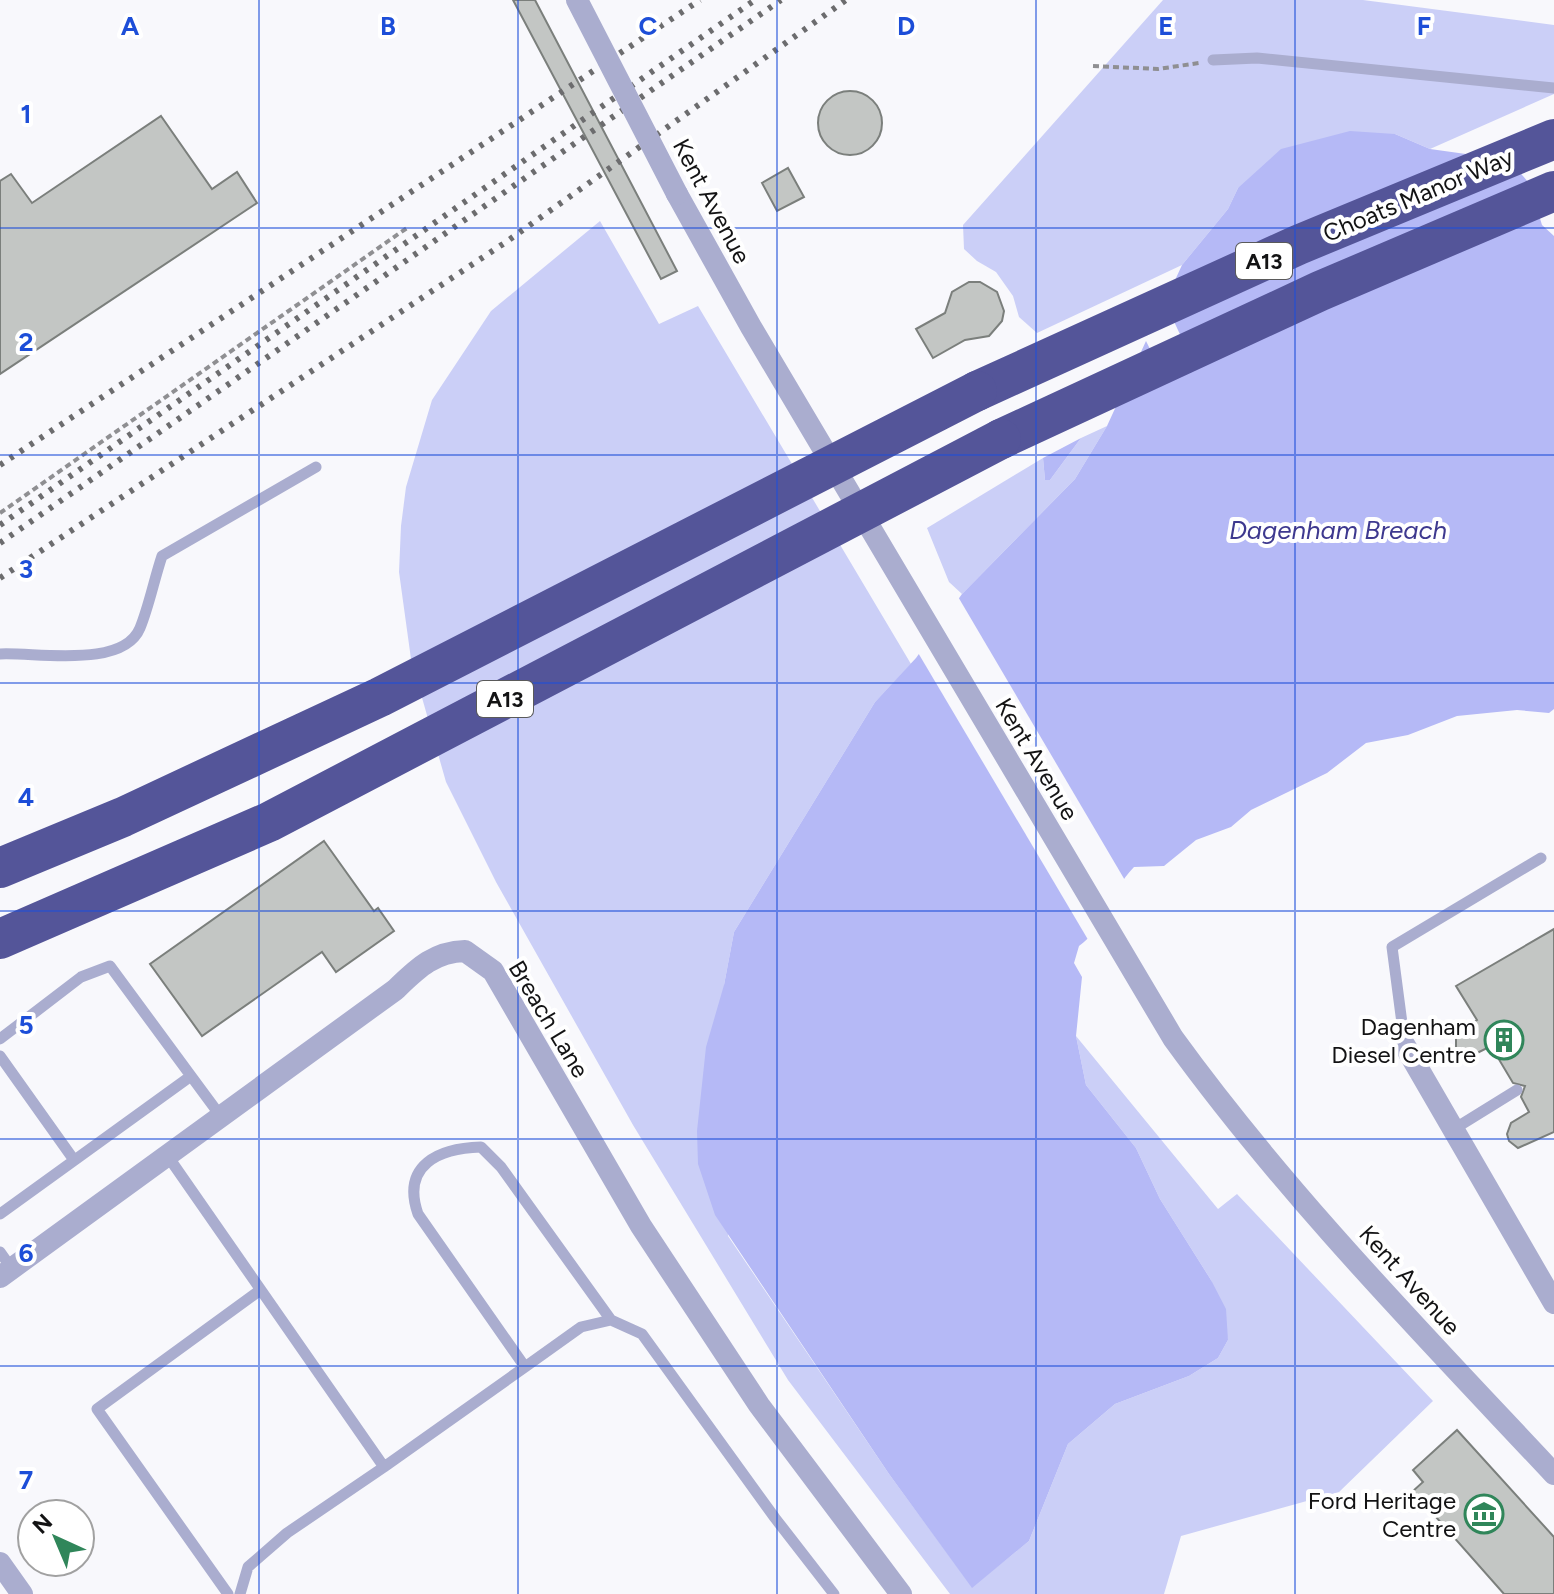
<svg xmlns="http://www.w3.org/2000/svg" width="1554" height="1594" viewBox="0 0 1554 1594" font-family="Figtree,sans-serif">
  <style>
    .green { fill: #cbcff7 }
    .water { fill: #b5b9f6 }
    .pier { fill: #f8f8fc }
    .building { fill: #c3c6c4; stroke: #7b7f7c; stroke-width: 2 }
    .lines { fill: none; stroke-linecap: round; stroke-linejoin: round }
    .path { stroke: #8f8f92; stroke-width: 4; stroke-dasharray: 6 4; stroke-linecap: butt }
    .lane { stroke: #aaadcf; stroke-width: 11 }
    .street { stroke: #aaadcf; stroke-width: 22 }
    .highway { stroke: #545599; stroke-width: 40 }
    .rail { stroke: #6c6c6e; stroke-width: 6; stroke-dasharray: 4 8; stroke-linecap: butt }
    .street-bridge { stroke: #aaadcf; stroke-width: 22 }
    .highway-bridge { stroke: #545599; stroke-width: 40 }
    .grid { fill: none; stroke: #1d4ed8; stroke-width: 2; stroke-opacity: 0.55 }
    .labels { text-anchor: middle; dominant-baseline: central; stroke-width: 8; stroke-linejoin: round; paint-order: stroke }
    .shield { fill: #fff; stroke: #5a5a5a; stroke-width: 2 }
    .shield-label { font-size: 22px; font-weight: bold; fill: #131314 }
    .street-label { font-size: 24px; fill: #131314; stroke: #fff }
    .poi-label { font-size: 24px; fill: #131314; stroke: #fff; text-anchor: end }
    .water-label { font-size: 26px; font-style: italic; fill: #3e398f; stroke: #fff }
    .grid-label { font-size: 26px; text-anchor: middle; font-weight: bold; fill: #1d4ed8; stroke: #fff; stroke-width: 8; stroke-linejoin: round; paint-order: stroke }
  </style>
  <rect width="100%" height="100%" fill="#f8f8fc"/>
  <path class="green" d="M1163,0H1363L1554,25V94L1430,149L1395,134L1238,188L1228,209L1182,265L1037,333L1019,317L1013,296L996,272L977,261L964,249L963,225Z
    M600,221L659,324L698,306L911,664L875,702L734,932L724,985L728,1236L889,1474L972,1587L1029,1541L1068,1444L1115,1404L1189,1376L1218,1358L1228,1340L1211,1280L1160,1199L1136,1148L1086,1085L1076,1036L1218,1209L1237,1194L1433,1401L1339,1492L1181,1536L1164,1594H950L788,1380L633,1125L496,882L446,782L411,659L399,572L401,526L406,487L432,400L491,311Z
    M1107,426L1075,479L962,594L949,582L927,528L1043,458L1045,480H1050L1081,438Z"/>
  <path class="water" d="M1350,131L1395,134L1430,149L1509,160L1529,183L1542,225L1554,236V709L1549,713L1517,710L1457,716L1408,735L1366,743L1327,773L1251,810L1231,827L1196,840L1164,866L1134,867C1110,891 1106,927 1079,946L1074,963L1082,977L1076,1036L1086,1085L1136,1148L1160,1199L1211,1280L1226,1309L1228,1340L1218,1358L1189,1376L1115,1404L1068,1444L1029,1541L972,1588L889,1474L715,1215L698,1164L697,1131L706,1047L724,985L734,932L875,702L916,658L962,594L1075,479L1107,426L1146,341L1167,383L1196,369L1165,302L1182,265L1228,209L1238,188L1281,149Z
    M1081,438L1050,480H1045L1043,458Z"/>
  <path class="pier" d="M957,595L1126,882L1097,938L1090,943L917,651Z"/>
  <path class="building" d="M513,0H535L677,271L661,279Z
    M818 123a32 32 0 1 1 64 0a32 32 0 1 1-64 0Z
    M161,116L212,189L237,172L257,203L0,374V181L11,174L32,203Z
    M788,168L804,197L777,211L762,183Z
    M969,282H980L997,292L1004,311L1002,321L989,336L965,340L933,358L916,329L945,313L952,292Z
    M324,841L374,911L378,908L394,931L336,972L322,952L202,1036L150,964Z
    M1554,929V1132L1518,1148L1509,1141L1507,1134L1511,1123L1529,1112L1521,1097L1525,1086L1513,1083L1491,1046L1469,1057L1456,1050V1035L1477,1020L1456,986Z
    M1457,1430L1554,1537V1594H1504L1413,1491L1423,1482L1413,1470Z"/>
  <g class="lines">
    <path class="path" d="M1093,66L1158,69L1199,63
      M0,513L407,228"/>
    <path class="lane" d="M1213,60L1257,58L1554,88
      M0,654C37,652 123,669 140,628C149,606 154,580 162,556L316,467
      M0,1039L81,977L110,966L191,1076
      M1405,1046L1392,947L1541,858
      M0,1056L74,1160
      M1454,1129L1517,1090
      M167,1155L384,1467L287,1533L248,1567L240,1594
      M0,1214L191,1076L222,1118
      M0,1252L12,1269
      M525,1367L581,1327L611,1320L642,1334L775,1518L834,1594
      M384,1467L525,1367L418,1214C401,1165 439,1148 481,1147L501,1167L611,1320
      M228,1594L97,1409L259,1291"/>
    <path class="street" d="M677,194L751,327L1173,1038C1286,1194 1422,1333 1554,1474
      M1405,1046L1554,1303
      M0,1277L395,990C417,969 433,952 465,951L493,971L641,1226L759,1405L901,1594
      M0,1563L22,1594"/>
    <path class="highway" d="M977,391L1298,245L1554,139
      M1001,439L1320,291L1554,191"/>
    <path class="rail" d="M0,465L700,0
      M0,525L755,0
      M0,543L781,0
      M0,578L506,242L846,0"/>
    <path class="street-bridge" d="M577,0L677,194"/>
    <path class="highway-bridge" d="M0,868L123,817L380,697L977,391
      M0,939L269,822L1001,439"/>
  </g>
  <path class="grid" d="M259,0V1594M518,0V1594M777,0V1594M1036,0V1594M1295,0V1594M0,228H1554M0,455H1554M0,683H1554M0,911H1554M0,1139H1554M0,1366H1554"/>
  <defs>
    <g id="building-ring" transform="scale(2)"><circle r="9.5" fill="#fff" stroke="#30865a" stroke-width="1.5"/><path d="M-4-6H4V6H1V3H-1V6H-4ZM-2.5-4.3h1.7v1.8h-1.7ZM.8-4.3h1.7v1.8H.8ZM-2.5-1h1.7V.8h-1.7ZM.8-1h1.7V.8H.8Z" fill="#30865a"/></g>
    <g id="museum-ring" transform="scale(2)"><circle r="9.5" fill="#fff" stroke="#30865a" stroke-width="1.5"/><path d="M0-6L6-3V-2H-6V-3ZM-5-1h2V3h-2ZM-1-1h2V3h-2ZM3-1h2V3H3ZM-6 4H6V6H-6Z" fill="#30865a"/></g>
  </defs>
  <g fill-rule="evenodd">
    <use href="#building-ring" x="1504" y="1040"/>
    <use href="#museum-ring" x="1484" y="1514"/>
  </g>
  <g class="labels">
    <g class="shield">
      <rect x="1236" y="243" width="56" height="36" rx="6"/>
      <rect x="477" y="681" width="56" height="36" rx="6"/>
    </g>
    <g class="shield-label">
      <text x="1264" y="261">A13</text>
      <text x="505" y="699">A13</text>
    </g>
    <g class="street-label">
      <text transform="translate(1418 195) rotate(-23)">Choats Manor Way</text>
      <text transform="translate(712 201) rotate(62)">Kent Avenue</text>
      <text transform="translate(1037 759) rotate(59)">Kent Avenue</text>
      <text transform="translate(549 1019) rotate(59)">Breach Lane</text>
      <text transform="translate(1410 1280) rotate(48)">Kent Avenue</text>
    </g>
    <g class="poi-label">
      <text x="1476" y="1026">Dagenham<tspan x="1476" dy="28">Diesel Centre</tspan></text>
      <text x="1456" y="1500">Ford Heritage<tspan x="1456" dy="28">Centre</tspan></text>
    </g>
    <g class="water-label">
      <text x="1338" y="530">Dagenham Breach</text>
    </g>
  </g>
  <g class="grid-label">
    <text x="130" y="35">A</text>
    <text x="388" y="35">B</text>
    <text x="648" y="35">C</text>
    <text x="906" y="35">D</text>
    <text x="1166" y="35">E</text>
    <text x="1424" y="35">F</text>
    <text x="26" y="123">1</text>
    <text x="26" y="351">2</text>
    <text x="26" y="578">3</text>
    <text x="26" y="806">4</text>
    <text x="26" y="1034">5</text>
    <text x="26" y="1262">6</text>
    <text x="26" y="1489">7</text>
  </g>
  <g transform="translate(56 1538) rotate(316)"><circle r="38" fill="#ffffff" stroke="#a1a1a1" stroke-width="2"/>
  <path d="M0-6L14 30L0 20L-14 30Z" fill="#30865a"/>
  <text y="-12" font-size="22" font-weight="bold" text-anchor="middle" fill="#131314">N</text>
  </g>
</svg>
